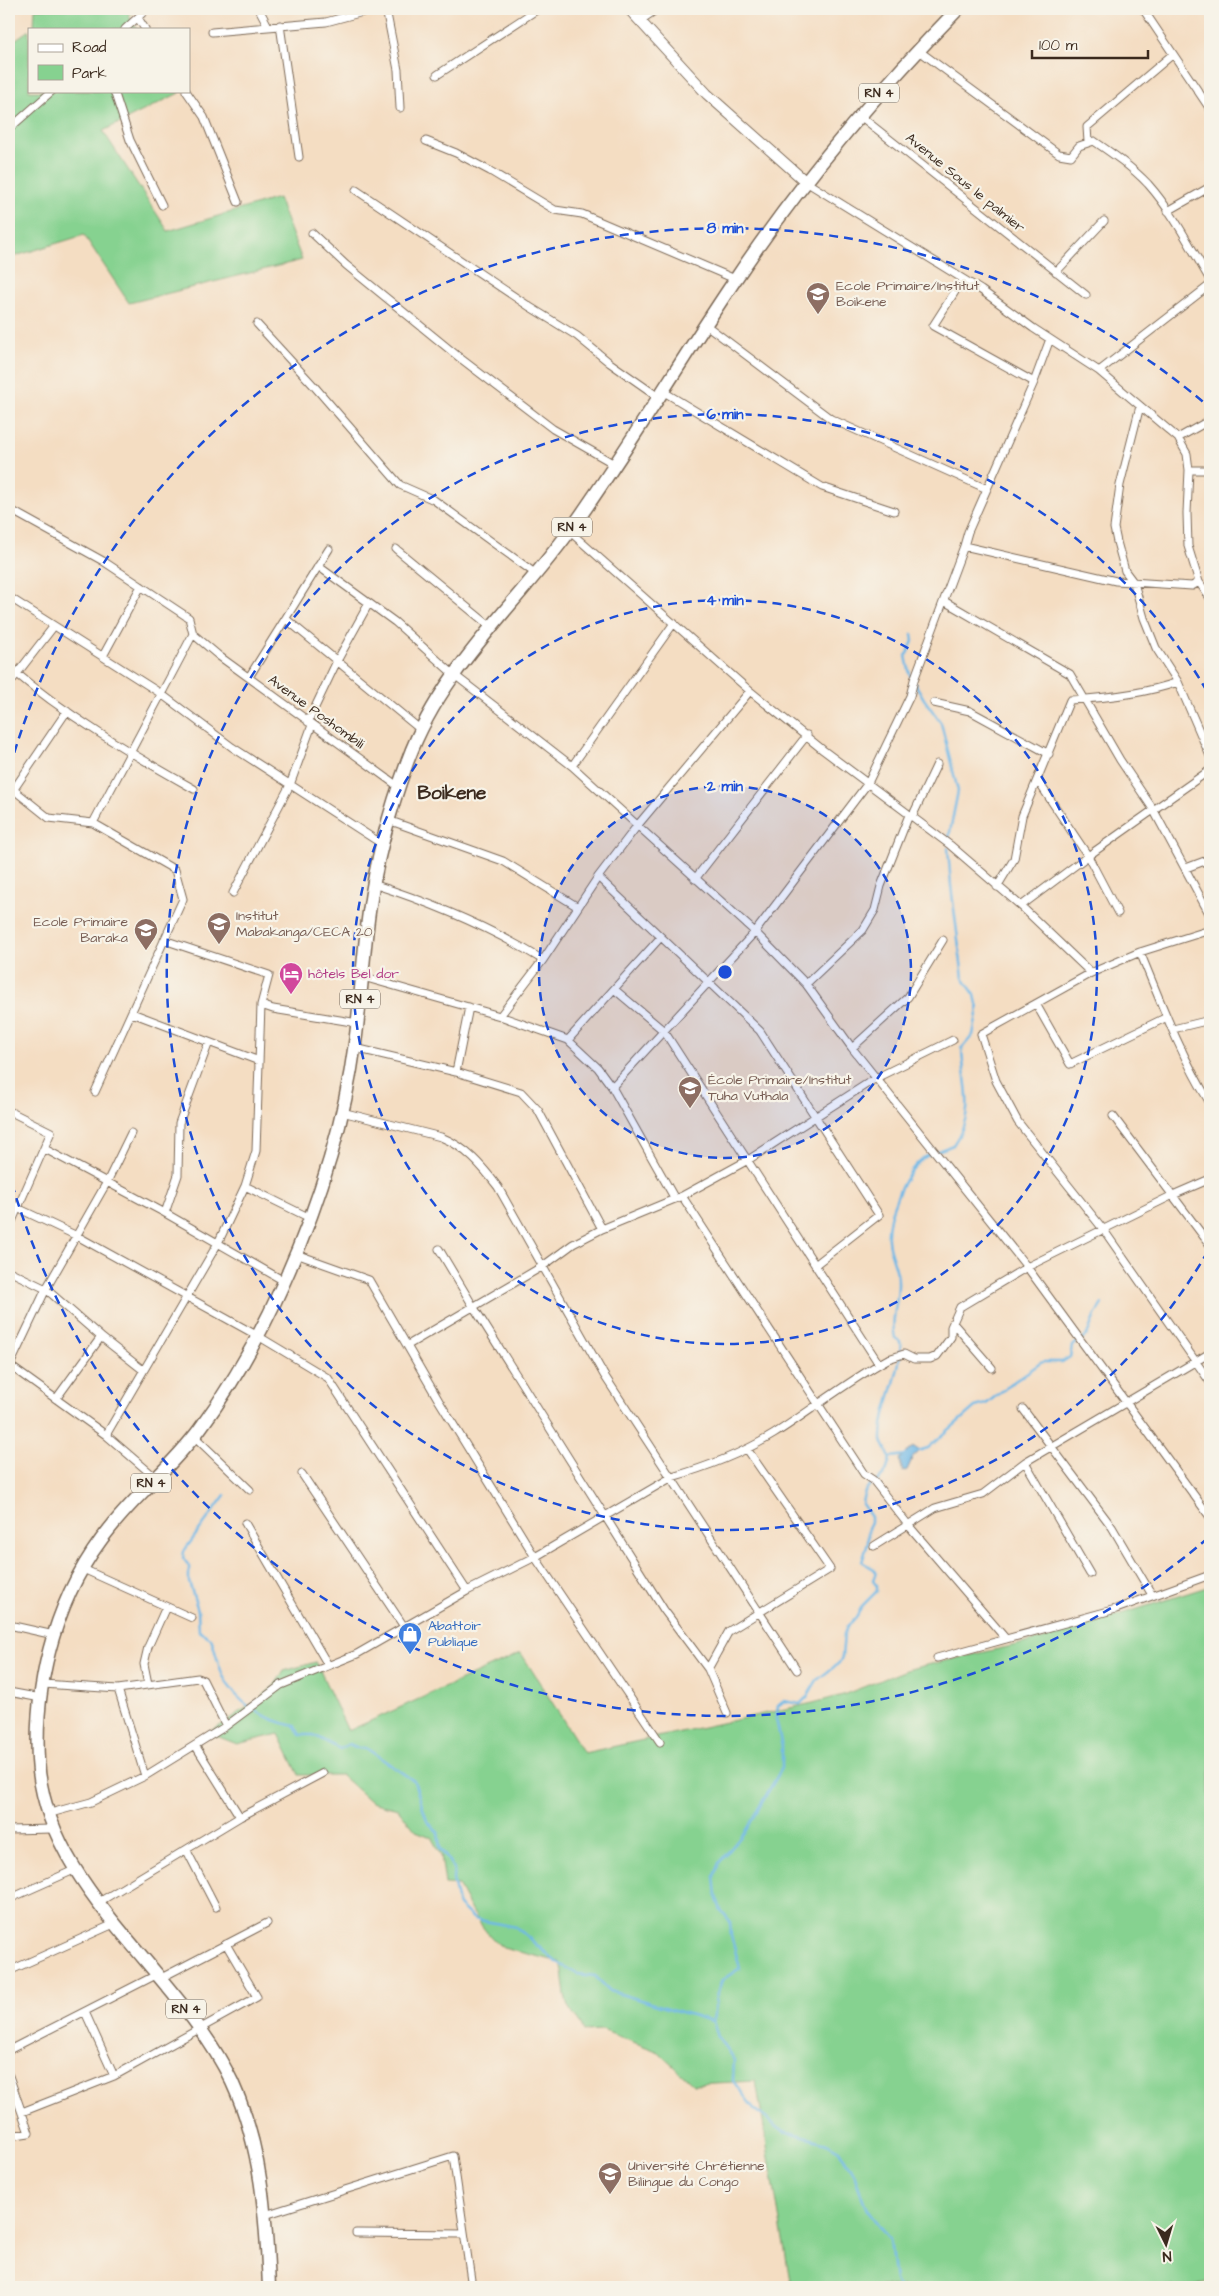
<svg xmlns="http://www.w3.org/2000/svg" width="1219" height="2296" viewBox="0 0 1219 2296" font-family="'Architects Daughter',sans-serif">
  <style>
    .green { fill: #86d290; stroke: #607e57 }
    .water { fill: #6eb8e7; stroke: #547182 }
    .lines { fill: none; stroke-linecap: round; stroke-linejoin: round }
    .stream { stroke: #6eb8e7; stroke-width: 2.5 }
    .street-casing { stroke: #7c6957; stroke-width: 9 }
    .secondary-casing { stroke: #7c6957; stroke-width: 12 }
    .highway-casing { stroke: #7c6957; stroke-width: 15 }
    .street { stroke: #fff; stroke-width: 7 }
    .secondary { stroke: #fff; stroke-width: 10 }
    .highway { stroke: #fff; stroke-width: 12 }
    .ring { fill: none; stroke: #1d4ed8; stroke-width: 2.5; stroke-dasharray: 9 6 }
    .labels { text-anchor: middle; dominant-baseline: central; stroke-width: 4.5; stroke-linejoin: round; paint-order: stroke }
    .shield { fill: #f7f3e8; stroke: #73665b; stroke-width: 1 }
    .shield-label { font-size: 12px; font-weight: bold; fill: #3b2a1e }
    .street-label { font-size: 14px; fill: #3b2a1e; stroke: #f7f3e8 }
    .education-label { font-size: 14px; fill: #785e54; stroke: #f7f3e8; text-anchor: start }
    .hotel-label { font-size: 14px; fill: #b23c85; stroke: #f7f3e8; text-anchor: start }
    .shop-label { font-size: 14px; fill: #366cbe; stroke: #f7f3e8; text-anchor: start }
    .district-label { font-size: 19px; font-weight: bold; fill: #3b2a1e; stroke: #f7f3e8 }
    .centre { fill: #1d4ed8; stroke: #f7f3e8; stroke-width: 2.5 }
    .ring-label { font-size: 15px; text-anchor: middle; font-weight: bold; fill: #1d4ed8; stroke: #f7f3e8; stroke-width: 4.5; stroke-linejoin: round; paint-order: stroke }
  </style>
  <rect width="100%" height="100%" fill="#f7f3e8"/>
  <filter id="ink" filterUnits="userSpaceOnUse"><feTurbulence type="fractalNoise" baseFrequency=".02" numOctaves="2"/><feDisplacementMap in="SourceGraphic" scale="10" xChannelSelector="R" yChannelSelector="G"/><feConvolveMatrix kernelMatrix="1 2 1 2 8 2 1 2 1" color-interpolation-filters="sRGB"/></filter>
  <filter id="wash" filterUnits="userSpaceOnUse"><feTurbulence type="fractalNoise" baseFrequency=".0096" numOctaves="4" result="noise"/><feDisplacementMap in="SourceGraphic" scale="20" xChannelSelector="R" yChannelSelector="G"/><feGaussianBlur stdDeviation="1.12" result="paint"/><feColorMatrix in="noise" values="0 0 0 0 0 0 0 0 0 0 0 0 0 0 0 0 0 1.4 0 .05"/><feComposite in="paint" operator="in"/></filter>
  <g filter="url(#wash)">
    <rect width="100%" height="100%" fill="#f4ddc2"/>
    <path class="green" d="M35,9H137L129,16L137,29H31L34,26Z
      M29,30V91H177L179,93L103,131L168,231L278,198L302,260L129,303L84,235L9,258V44Z
      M1210,1586V2281L1196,2287H791L756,2081L693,2084L659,2052L602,2030L584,2031C580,2021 570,2013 567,2003C563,1991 564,1975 560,1962L503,1948C481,1931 471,1909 458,1885L445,1884L441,1855L431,1837L416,1831L398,1809L371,1802L341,1775H299L279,1734L237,1744L209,1733L258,1700L274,1686L284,1671L316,1662L348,1731L521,1653L584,1753L813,1703L843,1695L909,1669L1043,1639Z"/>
    <path class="water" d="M914,1447L920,1451L913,1457L907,1470L903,1472L899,1459Z"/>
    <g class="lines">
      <path class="stream" d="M912,634L913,641L906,656L910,675L924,699L941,723L958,791L948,842
        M918,1451L928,1448L975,1407L986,1404L1012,1383L1042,1362H1062L1070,1357L1072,1346L1087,1335L1095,1315L1102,1304
        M891,1457L905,1455
        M225,1495L184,1551L183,1558L189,1566V1582L198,1610L199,1631L211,1638C215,1650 218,1664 223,1676C237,1704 265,1720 295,1726L300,1735H313L340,1749L349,1744L358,1748H366L414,1781L427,1821L438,1832L440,1848L454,1869L453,1879L458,1904L474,1919L516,1927L555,1961L577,1974L595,1976L610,1991L712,2021
        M898,2287L895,2281L890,2240L867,2210L855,2177L839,2150L827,2143L784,2132L755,2110L733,2081L734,2060L718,2037L713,2021L716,1997L722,1980L740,1968L731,1936L730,1921L721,1910L716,1896L714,1876L719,1863L746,1830L782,1768V1747L776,1719L778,1706L784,1701L800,1704L807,1697L817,1680L839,1663L842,1657L844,1634L847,1627L856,1617L863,1605L877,1591V1586L873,1581L876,1572L874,1569L862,1562L868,1543V1528L871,1522V1517L862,1504C865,1479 875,1488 885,1473C888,1469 889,1462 890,1457C888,1452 883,1445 882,1440C881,1406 903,1375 900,1341L895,1338C890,1319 899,1301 898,1281C898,1267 889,1254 888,1240C886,1216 903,1175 921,1160C931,1152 942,1150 953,1145C978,1110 963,1086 962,1048L973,1035L978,1009L975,995L963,978L951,886L948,848"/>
    </g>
  </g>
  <g filter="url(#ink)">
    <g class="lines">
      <g class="street-casing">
        <path id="street" d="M259,9L268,26
          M386,9L398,70L400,108
          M1143,9L1210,109
          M138,18L145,29
          M641,20L657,9
          M280,25L299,157
          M125,29L147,9
          M212,32L326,22L374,9
          M918,50L1059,154L1071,156L1079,146L1094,141C1113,154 1132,167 1148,184C1173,212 1191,248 1210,280
          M437,75L538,9
          M114,91L130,140L162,205
          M186,91L204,117L238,202
          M859,115L1086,295
          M9,129L52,91
          M426,141L456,153L490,171L555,210L582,214L735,279
          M1088,142L1087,127L1173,54
          M806,182L981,290L1033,328L1099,371L1178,438L1187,454L1189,470L1187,513L1188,546L1199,582L1210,598
          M356,190L530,307L577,336L610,363L660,398
          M1168,211L1210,187
          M312,233L346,265L460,358L553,429L616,465
          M1056,272L1104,221
          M963,279L933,326L1034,382
          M257,324L314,386L400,485L434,500L536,574
          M706,325L831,419L987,489
          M1099,371L1210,285
          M664,392L822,487L894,511
          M1140,406L1120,485L1114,528L1117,542L1125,571L1134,583L1144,618L1156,648L1178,682L1210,756
          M1178,438L1210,420
          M1189,470H1210
          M9,509L103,561L189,618L193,634L219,656L399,787
          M569,531L750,691L823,750L950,845L1021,906L1091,973
          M964,546L1116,581L1192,586L1199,582
          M396,549L491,627
          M318,566L395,622L452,673L572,766L755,932L806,984L852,1048L1027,1267L1210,1517
          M9,597L160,693L232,747L382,844
          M944,601L1070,674L1120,760L1153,809L1210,915
          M286,619L421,730
          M103,656L141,586
          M9,667C65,715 130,753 194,789
          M249,677L329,549
          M9,684L54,626
          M934,703L970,711L1049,754
          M308,722L337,661L369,603
          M572,766L674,623
          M1038,781L1088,856L1118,913
          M9,786L49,818L93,823L175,870L183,899L95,1092
          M14,789L67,711
          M912,817L937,764
          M388,820L503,861L578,907
          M93,823L193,634
          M1186,868L1210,859
          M598,877L760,1031L879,1215L815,1265
          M695,879L807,735
          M373,884C432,903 490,927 543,960
          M997,887L1014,859L1022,816L1070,700C1107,698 1144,694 1178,682
          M233,893L290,785L312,725
          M1021,906L1088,856L1210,770
          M1210,930L1140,952L1091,973L981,1034L996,1081L1018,1122L1103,1229L1210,1382
          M1140,952C1161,1003 1181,1056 1210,1103
          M363,977L500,1016L568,1040L598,1068L612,1087L675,1199
          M806,984L863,930L875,910L881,886L909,815
          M614,989L664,1031L879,1364
          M1036,1004L1070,1064L1167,1017
          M261,1005L273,1009L358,1023
          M132,1013L259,1061
          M500,1016L543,960L598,877L637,826L750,691
          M1173,1029L1210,1020
          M568,1040L660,938
          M355,1048L456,1072L521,1092L538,1110L602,1229
          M852,1048L908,997L943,940
          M456,1072L469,1007
          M612,1087L755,932L868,783L910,696L914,680L964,546L968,532L1034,382L1050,339
          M9,1111L51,1132L9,1228
          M342,1112L441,1137C466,1147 482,1166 498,1187L604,1375L797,1670
          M1113,1116L1210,1245
          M45,1149L165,1213L284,1281
          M245,1186L310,1218
          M682,1196L864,1474L873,1480L909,1526L1006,1639
          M9,1204L77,1236L258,1336L328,1378L467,1591
          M165,1213L178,1175L179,1123L209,1042
          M439,1249L473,1306L664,1610L708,1669L727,1713
          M296,1254L369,1280L439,1401L535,1557L660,1742
          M9,1271L46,1289L101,1337L143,1370
          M953,1323L992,1368
          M408,1345L543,1266L573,1244L602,1229L682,1196L748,1160L876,1078L953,1040
          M9,1365L106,1435L156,1478
          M9,1367L46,1289L107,1182L131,1133
          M56,1399L101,1337
          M1023,1409L1112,1527L1152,1595
          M106,1435L218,1243L245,1186L256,1151L261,1005L269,975L164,940
          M194,1436L250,1490
          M1025,1462L1090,1574
          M302,1474L405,1628
          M245,1523L328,1665
          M874,1546L935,1508L983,1494L1025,1462L1210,1353
          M81,1568L192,1618
          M9,1625L54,1635
          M937,1658L1116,1609L1210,1575
          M708,1669L729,1631L830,1569L747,1449
          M43,1684L118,1689L198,1678L203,1680L226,1726
          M148,1684L144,1664L148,1647L166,1607
          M118,1689L145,1776
          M9,1692L41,1698
          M195,1745L240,1817
          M47,1814L91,1802L145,1776L226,1726L281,1685L357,1654L467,1591L535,1557L672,1477C707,1467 743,1453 774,1434C812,1410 848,1381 888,1359L904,1354L914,1359H930L937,1356L951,1337V1327L960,1307L1027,1267L1173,1195L1210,1179
          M9,1830L52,1829
          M187,1851L216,1907
          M9,1899L74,1870
          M99,1902L240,1817L323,1773
          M9,1971L116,1923
          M161,1978L267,1923
          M85,2012L114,2076
          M9,2050L158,1974
          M9,2076L29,2133L9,2136
          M22,2112L114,2076L257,1997L226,1944
          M265,2215L453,2156L472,2287
          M356,2233L464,2234"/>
      </g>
      <g class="secondary-casing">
        <path id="secondary" d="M629,9L707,94L806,182"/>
      </g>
      <g class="highway-casing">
        <path id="highway" d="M269,2287C266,2217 262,2147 232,2082C179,1970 45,1889 38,1760C34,1678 58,1591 111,1527C138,1493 173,1465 199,1430C233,1384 261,1334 284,1282C318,1206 344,1126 355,1043C361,1000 363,956 369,912C376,860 390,809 408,760C442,667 518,604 574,525C630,446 679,363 733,283C799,184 875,94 958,9"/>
      </g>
      <use href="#street" class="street"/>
      <use href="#secondary" class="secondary"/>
      <use href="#highway" class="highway"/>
    </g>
  </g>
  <circle cx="725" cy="972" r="186" fill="#1d4ed8" fill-opacity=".12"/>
  <g class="ring">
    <circle cx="725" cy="972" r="186"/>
    <circle cx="725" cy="972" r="372"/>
    <path d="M1208 1251A558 558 0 1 1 1208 693"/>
    <path d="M1208 1538A744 744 0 0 1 10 1177M10 767A744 744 0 0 1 1208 406"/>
  </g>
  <defs>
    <g id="school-pin" transform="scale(1.25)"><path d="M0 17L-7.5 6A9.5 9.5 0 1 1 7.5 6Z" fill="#8d6e63" stroke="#f7f3e8"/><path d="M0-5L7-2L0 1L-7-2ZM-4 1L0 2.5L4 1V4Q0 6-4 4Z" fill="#fff"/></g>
    <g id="hotel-pin" transform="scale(1.25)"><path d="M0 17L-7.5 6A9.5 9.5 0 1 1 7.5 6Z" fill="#d1479c" stroke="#f7f3e8"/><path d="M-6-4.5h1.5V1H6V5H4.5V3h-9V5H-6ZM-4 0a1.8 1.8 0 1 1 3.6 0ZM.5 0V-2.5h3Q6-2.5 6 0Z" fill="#fff"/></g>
    <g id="shop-pin" transform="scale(1.25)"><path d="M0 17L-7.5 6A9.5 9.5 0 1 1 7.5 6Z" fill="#3f7fe0" stroke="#f7f3e8"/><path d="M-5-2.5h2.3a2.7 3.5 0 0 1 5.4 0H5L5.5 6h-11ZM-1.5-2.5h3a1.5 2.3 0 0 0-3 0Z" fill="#fff"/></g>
    <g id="university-pin" transform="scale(1.25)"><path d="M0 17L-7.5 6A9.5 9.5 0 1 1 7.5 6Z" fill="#8d6e63" stroke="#f7f3e8"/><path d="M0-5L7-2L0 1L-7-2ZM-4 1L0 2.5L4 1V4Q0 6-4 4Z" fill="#fff"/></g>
  </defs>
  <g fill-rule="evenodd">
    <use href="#school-pin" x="818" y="294"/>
    <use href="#school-pin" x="219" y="924"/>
    <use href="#school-pin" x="146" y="930"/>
    <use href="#hotel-pin" x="291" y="974"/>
    <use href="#school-pin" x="690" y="1088"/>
    <use href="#shop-pin" x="410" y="1634"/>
    <use href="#university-pin" x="610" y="2174"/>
  </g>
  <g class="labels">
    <g class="shield">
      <rect x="859" y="83.5" width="40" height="19" rx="4"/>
      <rect x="552" y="517.5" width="40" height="19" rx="4"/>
      <rect x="340" y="989.5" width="40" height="19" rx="4"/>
      <rect x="131" y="1473.5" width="40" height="19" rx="4"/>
      <rect x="166" y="1999.5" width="40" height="19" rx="4"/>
    </g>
    <g class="shield-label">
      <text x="879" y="93">RN 4</text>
      <text x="572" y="527">RN 4</text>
      <text x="360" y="999">RN 4</text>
      <text x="151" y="1483">RN 4</text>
      <text x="186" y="2009">RN 4</text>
    </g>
    <g class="street-label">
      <text transform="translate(965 183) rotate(39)">Avenue Sous le palmier</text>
      <text transform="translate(316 712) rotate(36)">Avenue Poshombili</text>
    </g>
    <g class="education-label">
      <text x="836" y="286">Ecole Primaire/Institut<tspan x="836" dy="16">Boikene</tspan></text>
      <text x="236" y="916">Institut<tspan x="236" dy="16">Mabakanga/CECA 20</tspan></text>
      <text x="128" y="922" text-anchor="end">Ecole Primaire<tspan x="128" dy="16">Baraka</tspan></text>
      <text x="708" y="1080">École Primaire/Institut<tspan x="708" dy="16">Tuha Vuthala</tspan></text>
      <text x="628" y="2166">Université Chrétienne<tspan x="628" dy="16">Bilingue du Congo</tspan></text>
    </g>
    <g class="hotel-label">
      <text x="308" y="974">hôtels Bel dor</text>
    </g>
    <g class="shop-label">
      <text x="428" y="1626">Abattoir<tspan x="428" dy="16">Publique</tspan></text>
    </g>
    <g class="district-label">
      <text x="452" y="793">Boikene</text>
    </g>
  </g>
  <circle cx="725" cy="972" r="8" class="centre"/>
  <g class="ring-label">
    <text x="725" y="233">8 min</text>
    <text x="725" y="419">6 min</text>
    <text x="725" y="605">4 min</text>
    <text x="725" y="791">2 min</text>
  </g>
  <rect width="1219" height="2296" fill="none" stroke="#f7f3e8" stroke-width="30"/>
  <rect x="28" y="28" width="162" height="65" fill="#f7f3e8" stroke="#aca397"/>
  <rect x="38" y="44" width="25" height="8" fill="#ffffff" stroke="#aca397"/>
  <text x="72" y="52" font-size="15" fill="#3b2a1e">Road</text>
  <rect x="38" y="65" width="25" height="15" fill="#86d290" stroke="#aca397"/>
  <text x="72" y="78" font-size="15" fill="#3b2a1e">Park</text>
  <g transform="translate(1166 2244) rotate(175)" stroke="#f7f3e8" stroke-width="4" paint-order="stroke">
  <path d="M0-4L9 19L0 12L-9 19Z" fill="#3b2a1e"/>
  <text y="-8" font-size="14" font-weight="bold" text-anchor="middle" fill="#3b2a1e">N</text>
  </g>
  <path d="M1032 50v8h116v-8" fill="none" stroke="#3b2a1e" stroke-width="2.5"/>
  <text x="1039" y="50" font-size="15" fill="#3b2a1e" stroke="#f7f3e8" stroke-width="4" paint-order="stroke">100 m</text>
</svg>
